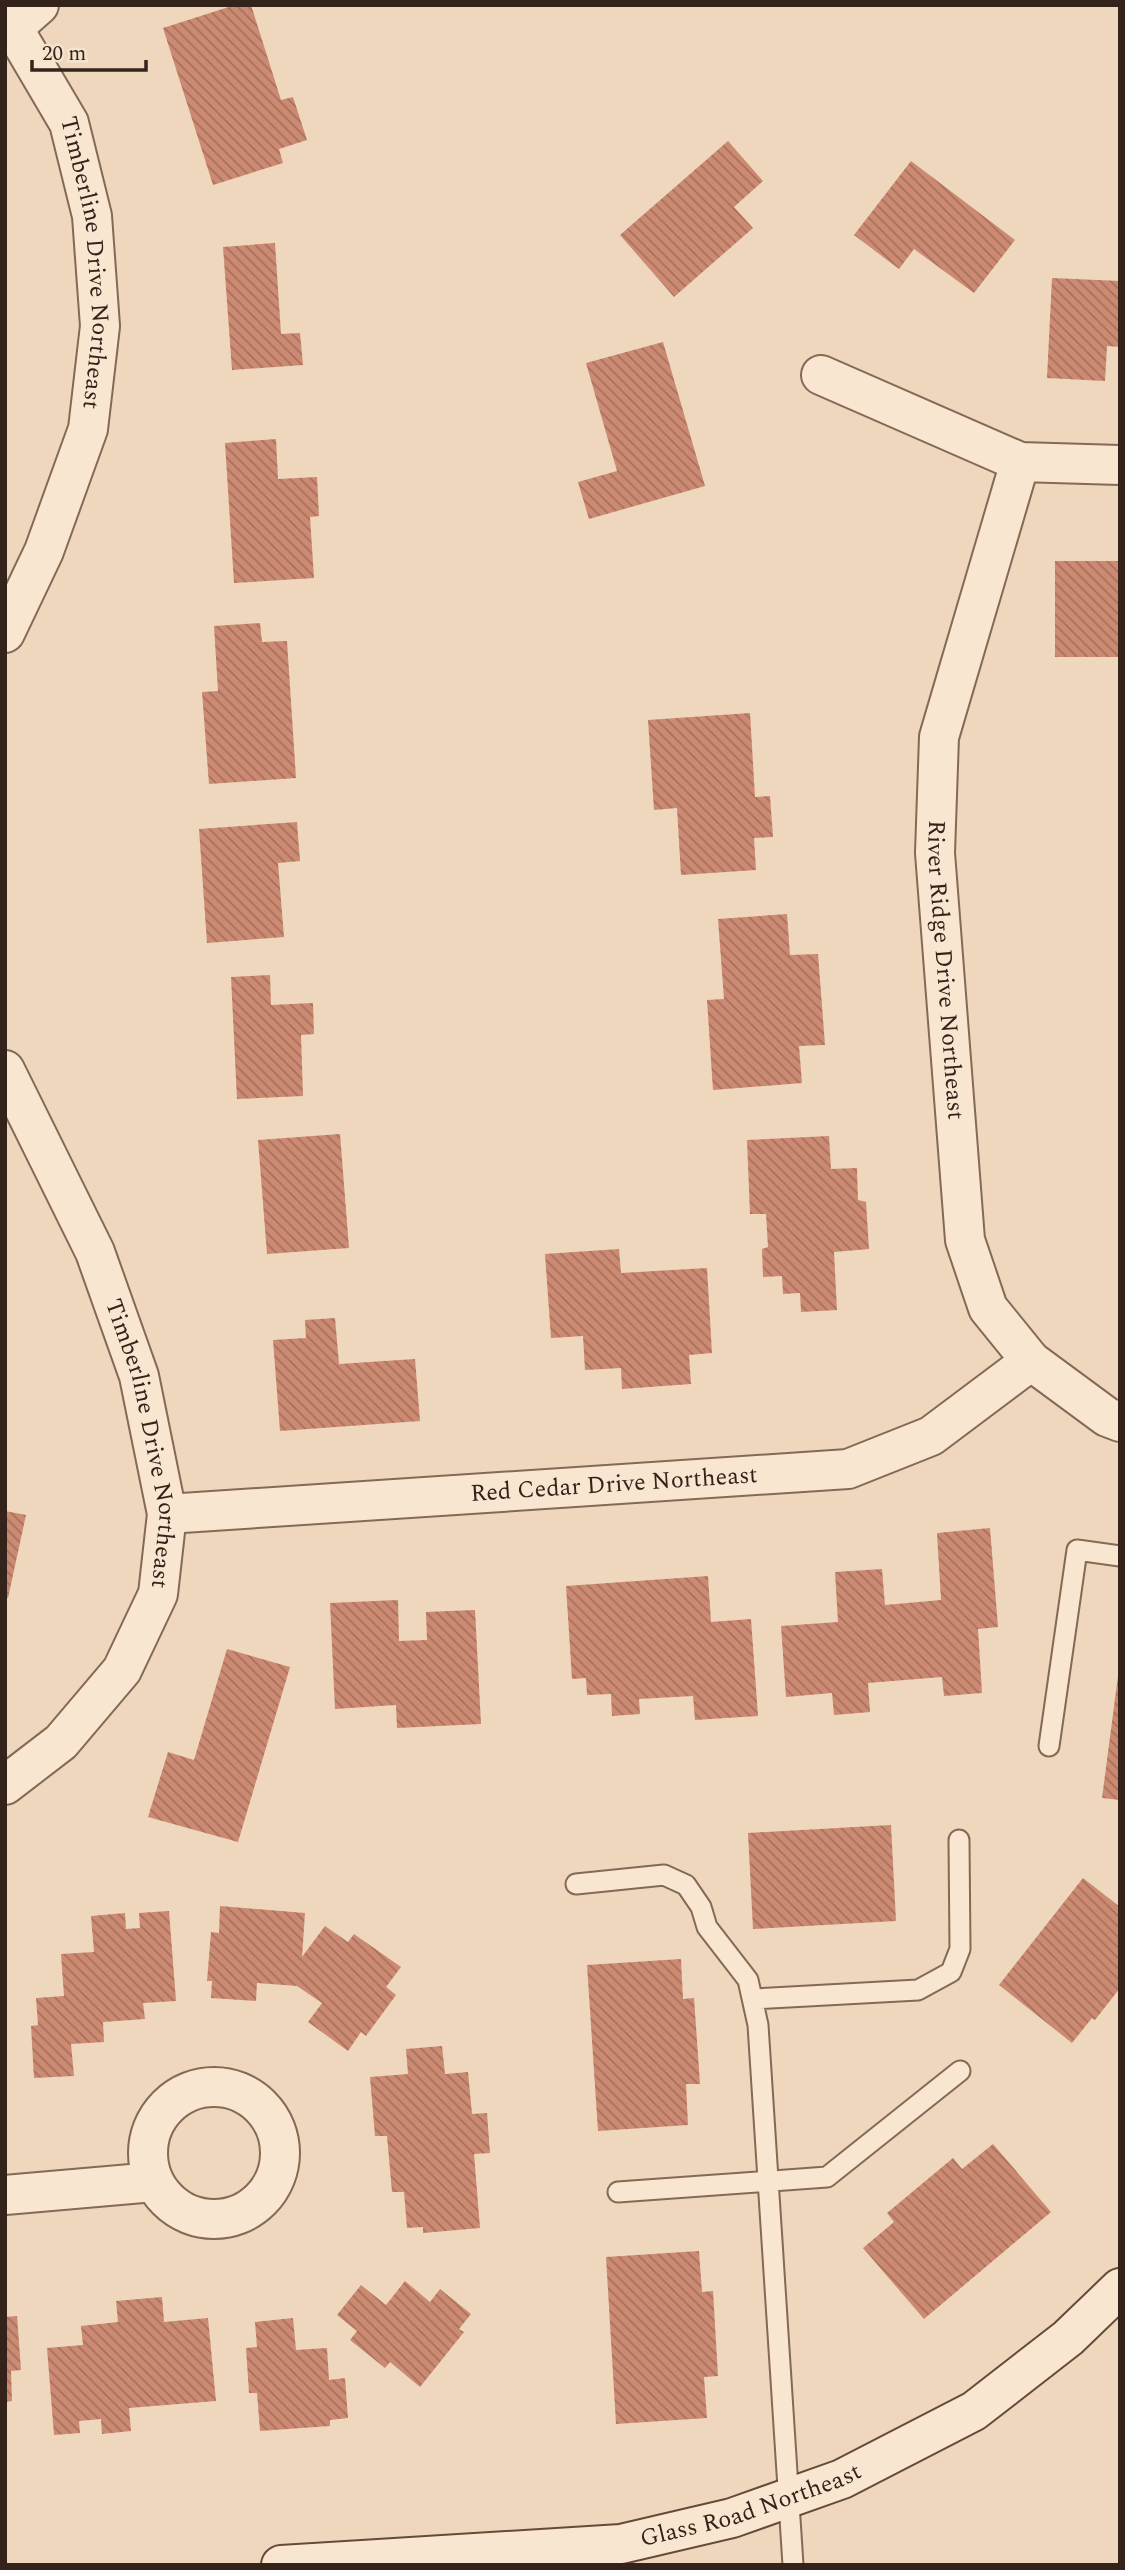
<svg xmlns="http://www.w3.org/2000/svg" width="1125" height="2570" viewBox="0 0 1125 2570" font-family="Spectral,serif">
  <style>
    .building { fill: url(#building-back-hatch) }
    .lines { fill: none; stroke-linecap: round; stroke-linejoin: round }
    .lane-casing { stroke: #856856; stroke-width: 23 }
    .street-casing { stroke: #856856; stroke-width: 42 }
    .secondary-casing { stroke: #67493a; stroke-width: 42 }
    .lane { stroke: #f9e6d0; stroke-width: 19 }
    .street { stroke: #f9e6d0; stroke-width: 38 }
    .secondary { stroke: #f9e6d0; stroke-width: 38 }
    .labels { text-anchor: middle; dominant-baseline: central; stroke-width: 6; stroke-linejoin: round; paint-order: stroke }
    .street-label { font-size: 24px; fill: #34231b; stroke: #f5e3cc }
  </style>
  <defs>
    <pattern id="building-back-hatch" width="6" height="6" patternUnits="userSpaceOnUse" patternTransform="scale(1.75)"><rect width="6" height="6" fill="#cc8a72"/><path d="M-1 5l2 2M0 0l6 6M5-1l2 2" fill="none" stroke="#a6705d"/></pattern>
  </defs>
  <rect width="100%" height="100%" fill="#eed7bd"/>
  <path class="building" d="M235,5H251L281,100L293,97L307,140L279,149L283,163L213,185L163,28Z
    M728,141L763,181L734,207L753,228L674,297L620,235Z
    M911,161L1015,240L974,293L914,249L899,269L854,235Z
    M275,243L281,334L300,333L303,365L232,370L223,247Z
    M1052,278L1120,281V347L1107,346L1105,381L1047,378Z
    M663,342L705,486L589,519L578,482L617,471L586,363Z
    M276,439L278,479L317,477L319,516L310,517L314,578L234,583L225,443Z
    M1055,561H1120V657H1055Z
    M260,623L262,642L287,641L296,778L209,784L202,692L218,691L214,626Z
    M750,713L755,797L770,796L773,837L754,838L756,870L681,875L677,808L654,810L648,720Z
    M297,822L300,861L278,863L284,937L207,943L199,829Z
    M787,914L790,955L818,954L825,1045L799,1046L802,1083L713,1090L707,1000L724,999L718,919Z
    M270,975L271,1005L313,1003L314,1034L301,1035L303,1096L237,1099L231,977Z
    M340,1134L349,1248L267,1254L258,1140Z
    M829,1136L831,1169L857,1168L858,1200L866,1202L869,1249L834,1252L837,1310L801,1312L800,1293L783,1294L782,1276L763,1277L762,1249L768,1247L766,1214H750L747,1140Z
    M619,1249L621,1273L707,1268L712,1353L689,1355L691,1384L622,1389L621,1368L585,1370L583,1336L551,1338L545,1254Z
    M335,1318L339,1364L415,1359L420,1421L280,1431L273,1340L306,1338L305,1320Z
    M5,1511L26,1515L8,1598L5,1597Z
    M990,1528L998,1627L978,1629L982,1693L944,1696L942,1677L868,1683L870,1712L834,1715L832,1693L786,1697L781,1626L838,1622L835,1572L882,1569L885,1605L941,1600L937,1533Z
    M708,1576L711,1622L751,1619L758,1716L695,1720L693,1696L639,1699L640,1714L612,1716L611,1694L587,1695L586,1678L572,1679L566,1586Z
    M398,1600L399,1641L427,1640L426,1612L475,1610L481,1724L397,1728L396,1705L335,1709L330,1603Z
    M227,1649L290,1667L238,1842L148,1817L168,1752L194,1760Z
    M1118,1676H1120V1800L1102,1798Z
    M891,1825L896,1921L753,1929L748,1833Z
    M1083,1878L1120,1907V1988L1095,2020L1092,2018L1072,2043L999,1985Z
    M220,1906L305,1913L302,1957L325,1926L348,1942L354,1934L401,1967L386,1987L396,1995L366,2036L361,2032L348,2051L308,2022L322,2003L297,1986L257,1983L256,2001L211,1998L212,1981H207L211,1932L219,1933Z
    M169,1911L176,2001L143,2003L145,2019L103,2022L104,2042L71,2044L74,2076L34,2078L31,2026L38,2025L36,1998L64,1996L61,1954L94,1952L91,1916L125,1913L126,1929L140,1928L139,1913Z
    M681,1959L683,1999L694,1998L700,2084H686L688,2125L598,2131L587,1965Z
    M442,2046L445,2074L468,2072L472,2114L487,2113L490,2153L474,2154L480,2228L423,2233V2227L407,2228L404,2192H392L387,2136H375L370,2077L408,2074L406,2049Z
    M993,2144L1051,2212L924,2319L863,2248L894,2222L887,2213L953,2158L962,2169Z
    M699,2251L702,2292L713,2291L718,2376L704,2377L707,2418L616,2424L606,2257Z
    M405,2281L430,2302L440,2289L471,2314L459,2329L464,2332L420,2387L390,2362L385,2368L350,2340L357,2331L337,2315L361,2285L386,2305Z
    M162,2297L164,2322L208,2318L216,2401L129,2408L131,2431L102,2434L101,2419L79,2421L80,2433L54,2435L47,2348L83,2345L81,2326L118,2322L116,2301Z
    M17,2316L21,2370L11,2371L12,2401L5,2402V2317Z
    M293,2318L296,2350L327,2348L329,2380L345,2378L348,2418L330,2420V2426L260,2431L257,2393H249L246,2348L257,2347L255,2322Z"/>
  <g class="lines">
    <g class="lane-casing">
      <path id="lane" d="M1049,1746L1077,1550L1120,1556
        M576,1884L664,1875L686,1885L701,1907L707,1927L748,1980L758,2025L793,2565
        M753,1999L918,1990L951,1972L960,1949L959,1840
        M618,2192L827,2177L960,2071"/>
    </g>
    <g class="street-casing">
      <g id="street">
        <path id="s1" d="M5,22L13,28L69,123L92,216L100,326L88,429L44,551L5,633"/>
        <path d="M13,28L39,5"/>
        <path d="M821,375L1020,462L1120,465"/>
        <path id="s2" d="M1020,462L939,737L935,853L965,1240L988,1308L1031,1361L1107,1417L1120,1422"/>
        <path id="s3" d="M5,1070L95,1252L139,1376L167,1514L158,1594L122,1670L61,1742L5,1785"/>
        <path id="s4" d="M167,1514L848,1469L931,1436L1031,1361"/>
        <circle cx="214" cy="2153" r="66"/>
        <path d="M5,2195L154,2182"/>
      </g>
    </g>
    <g class="secondary-casing">
      <g id="secondary">
        <path id="s5" d="M281,2565L621,2544L732,2518L842,2479L974,2411L1068,2338L1120,2288"/>
      </g>
    </g>
    <use href="#lane" class="lane"/>
    <use href="#street" class="street"/>
    <use href="#secondary" class="secondary"/>
  </g>
  <g class="labels">
    <g class="street-label">
      <text stroke="none"><textPath href="#s1" startOffset="262">Timberline Drive Northeast</textPath></text>
      <text stroke="none"><textPath href="#s2" startOffset="520">River Ridge Drive Northeast</textPath></text>
      <text stroke="none"><textPath href="#s3" startOffset="402">Timberline Drive Northeast</textPath></text>
      <text stroke="none"><textPath href="#s4" startOffset="448">Red Cedar Drive Northeast</textPath></text>
      <text stroke="none"><textPath href="#s5" startOffset="476">Glass Road Northeast</textPath></text>
    </g>
  </g>
  <rect width="1125" height="2570" fill="none" stroke="#34231b" stroke-width="14"/>
  <path d="M32 60v10h114v-10" fill="none" stroke="#34231b" stroke-width="3.5"/>
  <text x="42" y="60" font-size="21" fill="#34231b" stroke="#f5e3cc" stroke-width="5" paint-order="stroke">20 m</text>
</svg>
